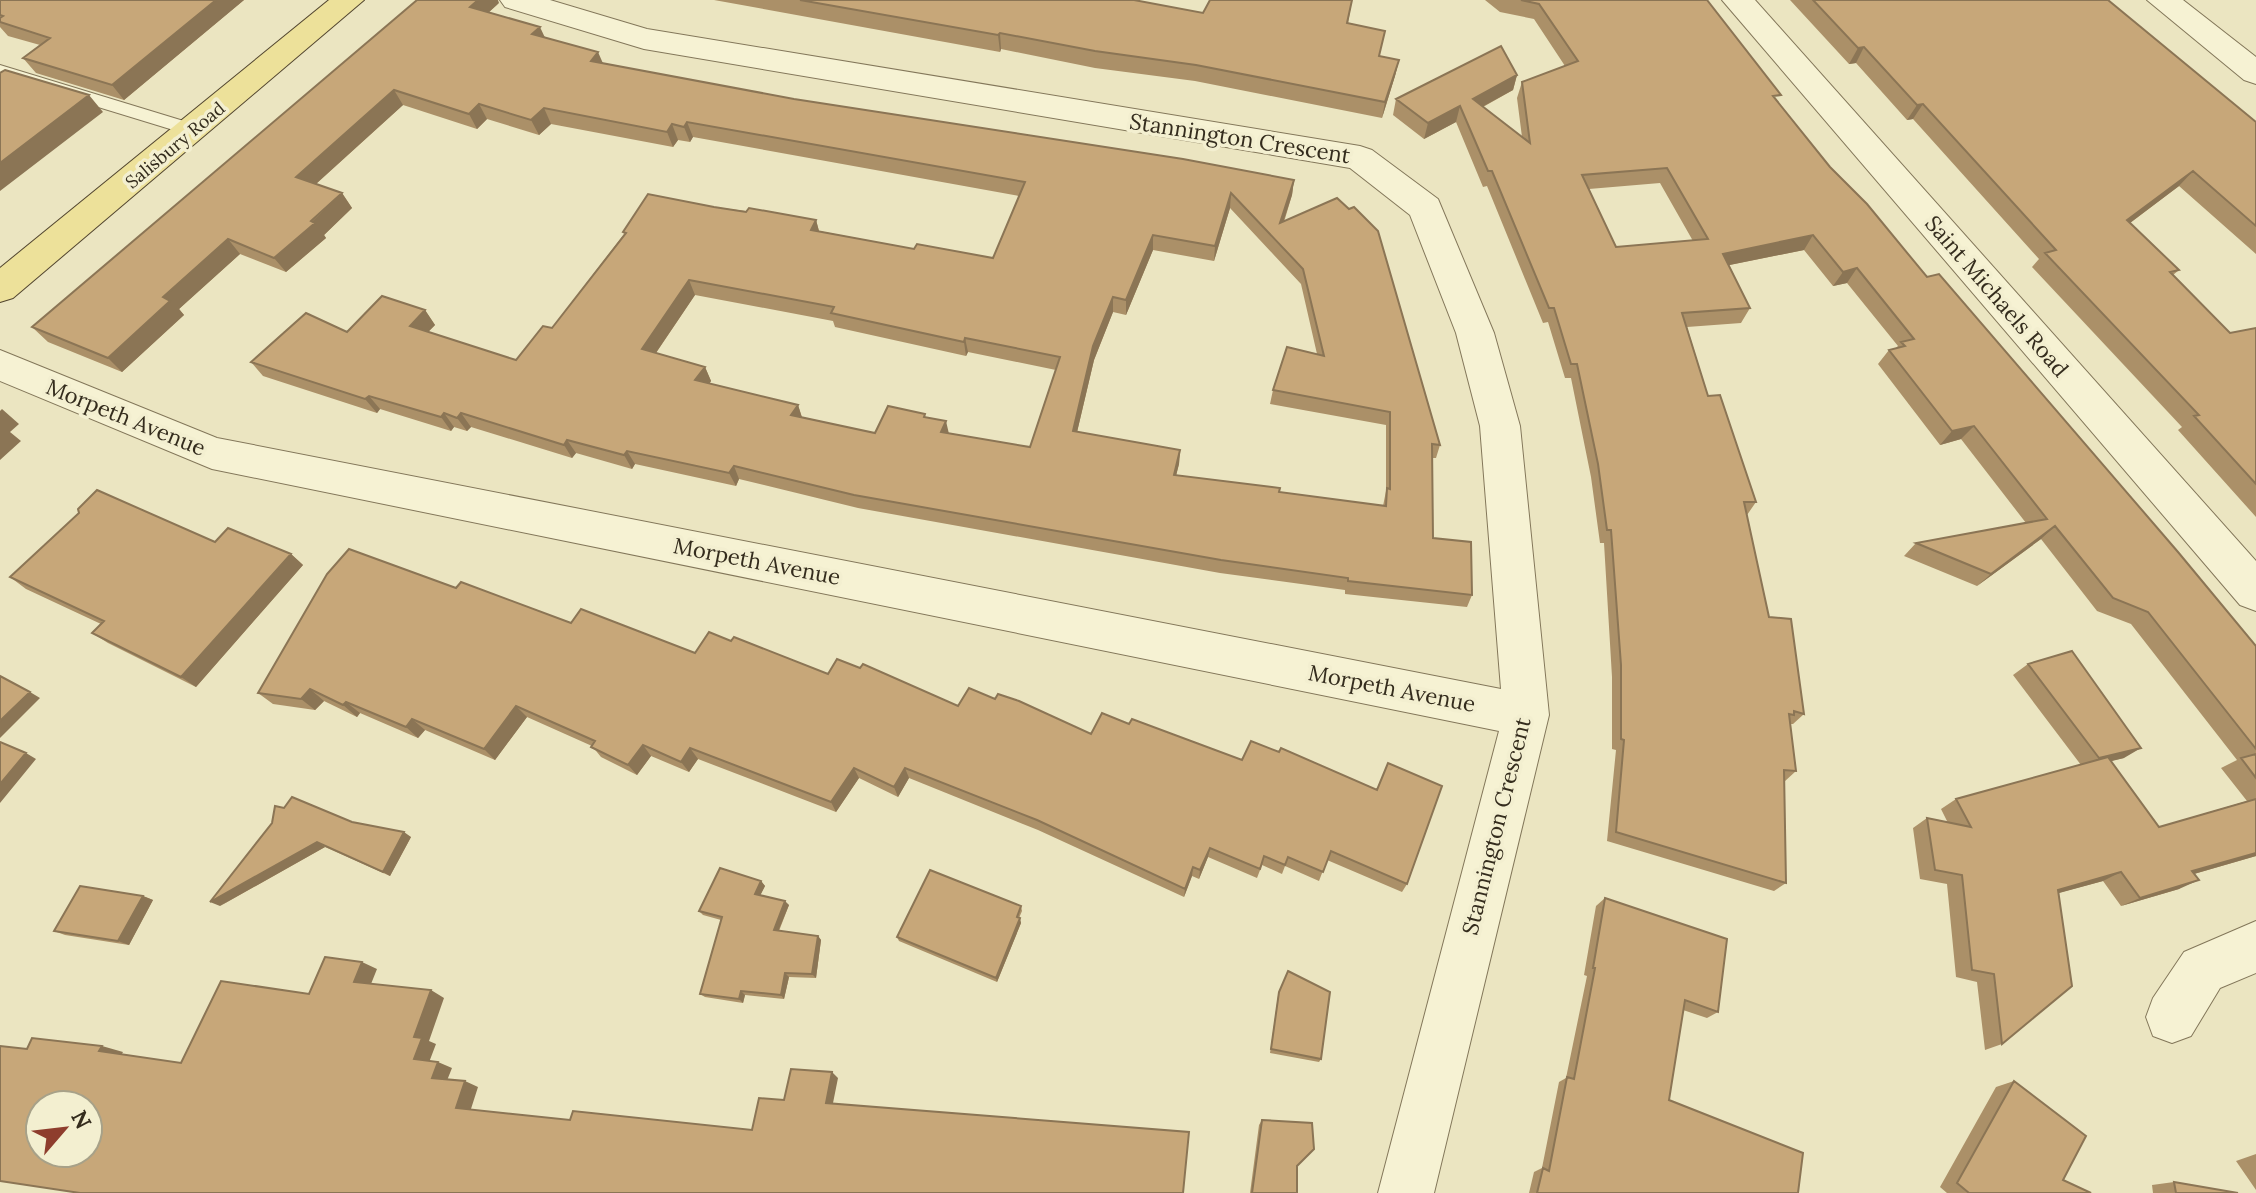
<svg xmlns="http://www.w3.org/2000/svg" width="2256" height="1193" viewBox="0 0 2256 1193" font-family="Lora,serif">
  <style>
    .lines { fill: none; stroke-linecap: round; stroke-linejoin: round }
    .service-casing { stroke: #83775a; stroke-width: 2 }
    .minor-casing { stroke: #83775a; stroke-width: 2 }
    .primary-casing { stroke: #51442e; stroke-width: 2 }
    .service { fill: #f6f2d3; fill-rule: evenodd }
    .minor { fill: #f6f2d3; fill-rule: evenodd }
    .primary { fill: #ede19a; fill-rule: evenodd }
    .wall { fill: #ab9068; fill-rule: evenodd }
    .shaded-wall { fill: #8b7555 }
    .building { fill: #c7a779; stroke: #8b7555; stroke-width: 2; fill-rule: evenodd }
    .labels { text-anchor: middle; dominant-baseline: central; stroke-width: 7; stroke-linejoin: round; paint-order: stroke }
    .far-street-label { font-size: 18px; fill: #342c1d; stroke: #f3efd0 }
    .street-label { font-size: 22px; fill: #342c1d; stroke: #f3efd0 }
  </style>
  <rect width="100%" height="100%" fill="#ebe5c1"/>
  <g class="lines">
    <g class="service-casing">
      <path id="service" d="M0,65L200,126L202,130L193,136L0,77Z"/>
    </g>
    <g class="minor-casing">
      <path id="minor" d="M500,0H550L647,29L1360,146L1372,150L1438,199L1494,333L1520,426L1549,715L1434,1193H1378L1499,731L212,469L0,381V350L217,438L1501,689L1480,426L1456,333L1410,215L1350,168L644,49L505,7Z
        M1722,0H1755L2256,561V611L2240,605Z
        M2147,0H2183L2256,57V84L2244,80Z
        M2256,921V973L2220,988L2191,1036L2172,1043L2153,1036L2146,1017L2153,998L2184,952Z"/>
    </g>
    <g class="primary-casing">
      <path id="primary" d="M329,0H364L13,298L0,302V268Z"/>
    </g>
    <use href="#service" class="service"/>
    <use href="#minor" class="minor"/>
    <use href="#primary" class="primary"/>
  </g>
  <path class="wall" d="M0,0H244L124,100L36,73L23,58L40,45L8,36L0,27Z
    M714,0H1134L1203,13L1210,0H1352L1348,23L1380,56L1399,60L1395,76L1382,118L1195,81L1095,68L1001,49L1000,52Z
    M1485,0H1707L1777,102L1830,167L2256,646V856L2194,874L2179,889L2121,906L2103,881L2058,893L2002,1044L1985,1050L1977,982L1956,977L1947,884L1920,879L1913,828L1927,818L1948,823L1941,809L1956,799L2081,765L2013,675L2028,664L2124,758L2110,761L2159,827L2247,801L2221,768L2237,760L2131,624L2097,611L2041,539L1977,586L1904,556L1916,543L2026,523L1961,439L1940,445L1878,364L1889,350L1896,348L1898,346L1847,283L1833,286L1804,250L1729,265L1750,308L1741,323L1687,327L1708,396L1756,502L1747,515L1769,617L1804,714L1793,724H1790L1796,771L1784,782L1786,883L1774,891L1607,841L1616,750L1612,749V677L1604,543H1600L1591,477L1571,378H1565L1548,322L1543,323L1487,186L1483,187L1456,122L1424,139L1393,115L1396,99L1517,75L1513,90L1483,107L1522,137L1517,98L1522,82L1565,66L1534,19L1500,12ZM1660,183L1693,241L1616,247L1589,189Z
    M1790,0H2108L2256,122V254L2179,186L2130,223L2179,270L2173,275L2230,333L2256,328V517L2178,430L2182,427L2032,267L2039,259L1913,119L1907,120L1856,63L1849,64Z
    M499,3L489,12L603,63L794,99L1294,180L1292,195L1284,222L1440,445L1436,458H1432L1433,538L1472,595L1467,607L1345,594V590L1220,573L858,508L739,479L736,486L635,464L632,469L576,453L572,458L471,427L467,431L454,427L451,431L380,409L377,413L263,376L251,362L347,332L425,310L435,325L428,332L516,360L552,328L624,234L623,232L714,207L816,220L819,231L914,249L993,258L1019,196L693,137L690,142L678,140L673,147L551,124L539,135L487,119L477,129L403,105L316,184L342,193L352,208L324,235L326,238L286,272L240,254L179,309L184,315L122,372L48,342L32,327ZM1230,208L1301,284L1317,354L1273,390L1270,404L1386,425V491L1383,506L1279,492L1176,475L1179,464L1180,450L1077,432L1094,360L1113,312L1126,315L1153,250L1214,261ZM695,295L833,321L835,327L966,356L968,352L1056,370L1030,447L948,433L926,417L875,433L802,417L798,405L709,384L711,381L705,367L656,353Z
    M215,542L291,554L303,565L196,687L108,643L92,633L101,624L26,589L10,577Z
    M456,588L571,623L695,653L731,641L828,674L958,706L969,688L1407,884L1402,892L1327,860L1319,881L1285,866L1282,874L1262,865L1257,878L1208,857L1199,879L1192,876L1184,897L1038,830L909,778L898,797L859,778L836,812L698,759L689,772L651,756L637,775L601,757L592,746L527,717L495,760L425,730L418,738L360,713L357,717L324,701L315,710L273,704L258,693Z
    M352,822L411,837L390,876L325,847L220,906Z
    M761,881L765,886L760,895L789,905L779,931L818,936L821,940L816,978L789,977L784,999L745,995L743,1003L705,997L700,994L721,920L703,915L699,911Z
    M143,896L153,900L129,945L65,935L54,931Z
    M1605,898L1718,1012L1707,1018L1683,1010L1669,1100L1798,1193H1529L1534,1172L1542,1168L1559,1082L1566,1078L1587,976L1584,975L1596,906Z
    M1021,906L1022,911L1019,918L1021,923L997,982L899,941L897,937Z
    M1288,971L1321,1059L1319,1062L1270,1053L1278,996Z
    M2014,1081L2063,1180L2091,1193H1947L1940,1187L1996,1087Z
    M1262,1120L1297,1166V1193H1250L1259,1125Z
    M2256,1154V1190L2236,1161Z
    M2174,1182L2238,1193H2153L2152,1185Z"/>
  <path class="shaded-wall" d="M216,0H244L124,100L112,85Z
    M478,0H498L499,3L478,22L470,7Z
    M540,27L547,42L532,34Z
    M1000,33L1001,49L1000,52L998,35Z
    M1864,47L1856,63L1849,64L1858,48Z
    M598,52L605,68L591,61Z
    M1399,60L1395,76L1382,118L1385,102Z
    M1517,75L1513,90L1469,114L1473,99Z
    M394,90L403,105L307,192L296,177Z
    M89,95L103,112L0,191V163Z
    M479,104L487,119L477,129L469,114Z
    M1923,104L1913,119L1907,120L1917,105Z
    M1460,106L1456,122L1424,139L1428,123Z
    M544,108L551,124L539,135L531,120Z
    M687,122L693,137L690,142L684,127Z
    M672,124L678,140L673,147L667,132Z
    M2193,171L2179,186L2114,235L2127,220Z
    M1294,180L1292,195L1278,238L1280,223Z
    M342,193L352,208L324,235L326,238L286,272L274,258Z
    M1231,193L1230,208L1214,261L1215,246Z
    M816,220L820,235L811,230Z
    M1153,235V250L1126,315V300Z
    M1813,235L1804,250L1715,268L1723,254Z
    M228,239L240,254L179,309L184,315L122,372L108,358L163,297Z
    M1857,268L1847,283L1833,286L1843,272Z
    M689,280L695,295L649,363L642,349Z
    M1113,297V312L1094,360L1074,445L1073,431L1093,346Z
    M425,310L435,325L420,340L410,326Z
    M965,338L968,352L966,356L964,342Z
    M705,367L711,381L702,394L695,380Z
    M369,396L380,409L377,413L365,399Z
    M798,405L802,418L791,415Z
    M2,409L19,424L10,432L21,441L0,460V411Z
    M444,413L454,427L451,431L441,417Z
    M461,413L471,427L467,431L457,418Z
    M946,421L949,434L941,432Z
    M1974,426L1961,439L1940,445L1952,431Z
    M567,440L576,453L572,458L564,445Z
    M1180,450L1179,464L1173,488L1174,475Z
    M627,451L635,464L632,469L624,455Z
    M734,466L739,479L736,486L729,473Z
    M2055,526L2041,539L1977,586L1991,574Z
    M291,554L303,565L196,687L181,677Z
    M310,689L324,701L315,710L301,699Z
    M30,692L40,698L0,738V721Z
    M346,702L360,713L357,717L343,705Z
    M516,706L527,717L495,760L484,749Z
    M412,719L425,730L418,738L406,727Z
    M643,745L651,756L637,775L628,765Z
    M690,748L698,759L689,772L681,762Z
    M2141,748L2124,758L2084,768L2099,758Z
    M26,753L36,759L0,803V784Z
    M854,768L859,778L836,812L831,802Z
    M905,768L909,778L898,797L894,787Z
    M404,832L411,837L390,876L383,872Z
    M317,842L325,847L220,906L210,902Z
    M1210,848L1208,857L1199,879L1200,870Z
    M2256,853V856L2173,880L2192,871Z
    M1193,867L1192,876L1184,897L1185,889Z
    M2121,872L2103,881L2041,898L2058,890Z
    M2199,880L2179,889L2121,906L2140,898Z
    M761,881L765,886L759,898L755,894Z
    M143,896L153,900L129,945L118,941Z
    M785,901L789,905L777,934L774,930Z
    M1020,918L1021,923L997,982L996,978Z
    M818,936L821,940L816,978L812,974Z
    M362,962L377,969L369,989L354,982Z
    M785,973L789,977L784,999L781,995Z
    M431,990L444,998L429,1041L436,1044L428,1065L414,1059V1037Z
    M741,991L745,995L743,1003L739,999Z
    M102,1046L123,1052L120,1057L99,1051Z
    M438,1062L452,1068L446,1083L432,1078Z
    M832,1072L838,1078L832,1108L826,1103Z
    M465,1081L478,1087L470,1112L456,1108Z"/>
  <path class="building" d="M0,0H216L112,85L23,58L50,38L0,22V18L3,16L0,15Z
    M417,0H478L470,7L540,27L532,34L598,52L591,61L794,99L1183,159L1294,180L1280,223L1337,198L1349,209L1354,207L1378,231L1440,445L1432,444L1433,538L1471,542L1472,595L1348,581V578L1221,560L854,495L734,466L729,473L627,451L624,455L567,440L564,445L461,413L457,418L444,413L441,417L369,396L365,399L251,362L306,313L347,332L382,296L425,310L410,326L516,360L543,326L552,328L626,233L623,232L648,194L714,207L746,212L749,208L816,220L811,230L914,249L917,244L993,258L1025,182L687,122L684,127L672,124L667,132L544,108L531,120L479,104L469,114L394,90L296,177L342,193L311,221L315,223L274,258L228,239L163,297L170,301L108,358L32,327ZM1231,193L1303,269L1324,356L1287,347L1273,390L1390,412V489L1387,488L1386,506L1279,492L1280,488L1174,475L1180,450L1073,431L1093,346L1113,297L1126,300L1153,235L1215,246ZM689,280L834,307L831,313L964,342L965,338L1060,357L1030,447L941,432L946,421L924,417L925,414L888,406L875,433L791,415L798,405L695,380L705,367L642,349Z
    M800,0H1134L1203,13L1210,0H1352L1347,23L1385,31L1379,56L1399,60L1385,102L1196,65L1095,51L1000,33L998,35Z
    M1521,0H1707L1781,95L1773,96L1830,167L1867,204L1927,277L1939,274L2178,552L2256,646V749L2148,612L2113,598L2055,526L1991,574L1916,543L2047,519L1974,426L1952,431L1889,350L1905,346L1901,342L1914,339L1857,268L1843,272L1813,235L1723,254L1750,308L1682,313L1708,396L1720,395L1756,502H1744L1769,617L1791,619L1804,714L1794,711V715L1789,714L1796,771L1784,770L1786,883L1616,832L1624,740L1621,739V665L1611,530H1607L1598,464L1577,364H1571L1554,308H1549L1492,171H1488L1460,106L1428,123L1396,99L1501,46L1517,75L1473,99L1530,143L1522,82L1578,61L1539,4ZM1667,168L1708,239L1616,247L1582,175Z
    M1813,0H2108L2256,122V226L2193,171L2127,220L2179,270L2170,272L2230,333L2256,328V484L2194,416L2199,415L2045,253L2056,250L1923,104L1917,105L1864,47L1858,48Z
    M5,70L89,95L0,163V73Z
    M97,490L215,542L228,528L291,554L181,677L92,633L104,621L10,577L79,513L78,509Z
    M349,549L456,588L461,582L571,623L581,609L695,653L709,632L731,641L734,637L828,674L837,659L860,668L863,664L958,706L969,688L995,699L998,694L1019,701L1091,734L1102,713L1129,724L1132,719L1242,760L1251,741L1279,752L1281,748L1377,790L1388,763L1442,786L1407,884L1331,851L1323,872L1288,857L1285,865L1264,856L1260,869L1210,848L1200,870L1193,867L1185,889L1037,820L905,768L894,787L854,768L831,802L690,748L681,762L643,745L628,765L591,747L595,741L516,706L484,749L412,719L406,727L346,702L343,705L310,689L301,699L258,693L327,574Z
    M2072,651L2141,748L2099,758L2028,664Z
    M0,676L30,692L0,721Z
    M0,742L26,753L0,784Z
    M2256,754V778L2241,758Z
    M2108,757L2159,827L2256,799V853L2192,871L2199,880L2140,898L2121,872L2058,890L2072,986L2002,1044L1994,974L1972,970L1962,875L1935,870L1927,818L1971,827L1956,799Z
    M292,797L352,822L404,832L383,872L317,842L210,902L272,823L275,806L284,808Z
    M720,868L761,881L755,894L785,901L774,930L818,936L812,974L785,973L781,995L741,991L739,999L700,994L722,917L699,911Z
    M930,870L1021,906L1017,917L1020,918L996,978L897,937Z
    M80,886L143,896L118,941L54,931Z
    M1605,898L1727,939L1718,1012L1685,1000L1669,1100L1803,1153L1798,1193H1537L1543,1168L1549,1171L1567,1077L1574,1079L1595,968H1593Z
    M325,957L362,962L354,982L431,990L414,1037L422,1038L414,1059L438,1062L432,1078L465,1081L456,1108L570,1120L573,1111L752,1130L759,1098L784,1100L791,1069L832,1072L826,1103L1189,1132L1183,1193H80L0,1181V1046L27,1049L32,1038L102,1046L99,1051L181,1063L221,981L309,994ZM40,1105H88V1153H40Z
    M1288,971L1330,992L1321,1059L1271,1049L1279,992Z
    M2014,1081L2086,1136L2063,1180L2091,1193H1969L1957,1183Z
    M1262,1120L1312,1123L1314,1149L1297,1166V1193H1252Z
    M2174,1182L2238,1193H2176Z"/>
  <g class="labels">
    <g class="far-street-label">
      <text transform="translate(175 145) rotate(-40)">Salisbury Road</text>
    </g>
    <g class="street-label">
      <text transform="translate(1240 138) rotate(9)">Stannington Crescent</text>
      <text transform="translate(1997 296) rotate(49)">Saint Michaels Road</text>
      <text transform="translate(126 417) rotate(22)">Morpeth Avenue</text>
      <text transform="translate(757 561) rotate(11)">Morpeth Avenue</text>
      <text transform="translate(1392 688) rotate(11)">Morpeth Avenue</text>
      <text transform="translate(1496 826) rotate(-76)">Stannington Crescent</text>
    </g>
  </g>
  <g transform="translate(64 1129) rotate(62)"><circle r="38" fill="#f3efd0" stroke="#a7a188" stroke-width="2"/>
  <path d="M0-6L14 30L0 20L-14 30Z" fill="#8e3d2d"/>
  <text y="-12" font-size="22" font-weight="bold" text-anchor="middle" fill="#342c1d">N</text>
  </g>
</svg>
